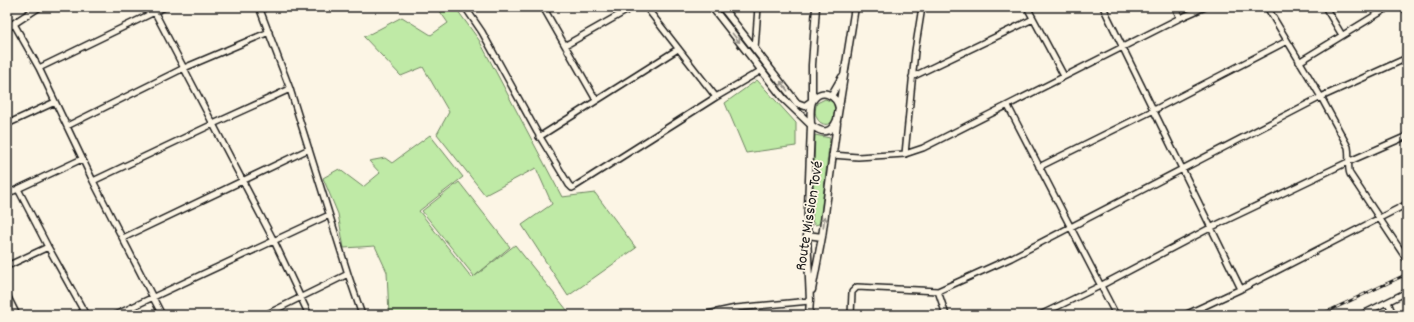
<svg xmlns="http://www.w3.org/2000/svg" width="1414" height="322" viewBox="0 0 1414 322" font-family="Dekko,sans-serif">
  <style>
    .green { fill: #bfeaa6; stroke: #6e8361 }
    .lines { fill: none; stroke-linecap: round; stroke-linejoin: round }
    .minor-casing { stroke: #1c1c1c; stroke-width: 8 }
    .tertiary-casing { stroke: #1c1c1c; stroke-width: 9 }
    .minor { stroke: #fcf5e5; stroke-width: 5 }
    .tertiary { stroke: #fcf5e5; stroke-width: 6 }
    .rail-casing { stroke: #1c1c1c; stroke-width: 3 }
    .rail { stroke: #fcf5e5; stroke-width: 1.5; stroke-dasharray: 4.5; stroke-linecap: butt }
    .oneway { stroke: #97938b }
    .labels { text-anchor: middle; dominant-baseline: central; stroke-width: 3.5; stroke-linejoin: round; paint-order: stroke }
    .street-label { font-size: 16px; fill: #1c1c1c; stroke: #fcf5e5 }
  </style>
  <rect width="100%" height="100%" fill="#fcf5e5"/>
  <filter id="ink" filterUnits="userSpaceOnUse"><feTurbulence type="fractalNoise" baseFrequency=".025" numOctaves="2"/><feDisplacementMap in="SourceGraphic" scale="8" xChannelSelector="R" yChannelSelector="G"/><feConvolveMatrix kernelMatrix="1 2 1 2 8 2 1 2 1" color-interpolation-filters="sRGB"/></filter>
  <g filter="url(#ink)">
    <path class="green" d="M437,7H455L479,40L562,197L595,193L636,248L568,296L522,225L552,204L536,168L485,195L437,134L449,112L423,67L401,76L364,37L402,17L431,35L448,23Z
      M757,80L796,123V146L746,153L725,103Z
      M825,99L833,102C835,107 835,110 834,115C832,133 809,123 817,103Z
      M430,135L463,177L419,211L472,278L474,276L422,211L459,182L510,247L475,276L515,245L571,315H389L387,272L375,246L344,248L338,214L323,178L339,169L363,187L380,173L369,161L385,158L392,163Z
      M815,135L830,138L820,222L819,224L815,225L812,221Z"/>
    <g class="lines">
      <g class="minor-casing">
        <path id="minor" d="M152,7L274,241L309,315
          M259,7L290,89L348,274L265,315
          M465,7L482,32L537,132L569,185L572,188L574,187L716,97L762,70
          M543,7L596,100
          M646,7L716,97
          M1027,7L1064,76
          M1103,7L1241,289
          M1175,7L1180,18
          M1267,7L1321,97L1348,147C1350,157 1347,167 1350,174L1407,260
          M1325,7L1342,35
          M1404,7L1407,12
          M14,24L39,68L93,181L162,315
          M566,45L633,7
          M755,49L758,7
          M1299,62L1389,7
          M39,68L165,7
          M912,77L1033,19
          M1008,106L1116,315
          M7,124L55,102
          M67,126L184,68L269,32
          M539,137L678,49
          M905,154L915,51L922,7
          M832,155L858,157L905,154L923,148L1180,18L1205,7
          M1039,167L1154,110L1287,41
          M93,181L213,124L290,89
          M18,189L48,247L86,315
          M7,194L82,159
          M123,238L309,149
          M7,266L48,247
          M348,274L362,315
          M7,295L17,315
          M1388,302L1393,315
          M115,315L329,215
          M703,315L736,308L810,301
          M736,315V308
          M851,315L852,292L857,287L938,291
          M946,315L938,291L1011,258L1321,97L1407,58
          M1040,315L1100,286L1212,227L1350,161L1407,136
          M1185,315L1241,289L1407,204
          M1361,315L1407,292"/>
      </g>
      <g class="tertiary-casing">
        <path id="tertiary" d="M712,7L784,99L811,125L807,235L810,301
          M722,7L797,103L805,106L812,101
          M7,28L39,7
          M830,95L831,96L842,77
          M812,101V65L816,7
          M839,108C837,96 822,87 813,100C809,106 811,118 811,125C823,134 831,134 837,120L855,7
          M807,235L822,237
          M812,290L822,237L837,123
          M809,315L810,299"/>
      </g>
      <use href="#minor" class="minor"/>
      <use href="#tertiary" class="tertiary"/>
      <g class="rail-casing">
        <path id="rail" d="M1320,315L1407,274"/>
      </g>
      <use href="#rail" class="rail"/>
    </g>
    <defs><path id="oneway-shaft" d="M-6 0H5M1.5-3L5.5 0L1.5 3" fill="none" stroke-width="1.6" stroke-linecap="round" stroke-linejoin="round"/></defs>
    <g class="oneway">
      <use href="#oneway-shaft" transform="translate(736 38) rotate(52)"/>
      <use href="#oneway-shaft" transform="translate(784 86) rotate(-127)"/>
      <use href="#oneway-shaft" transform="translate(824 222) rotate(-83)"/>
    </g>
  </g>
  <g class="labels">
    <g class="street-label">
      <text transform="translate(810 216) rotate(-81)">Route Mission Tové</text>
    </g>
  </g>
  <rect width="1414" height="322" fill="none" stroke="#fcf5e5" stroke-width="24"/>
  <rect x="12" y="12" width="1390" height="298" fill="none" stroke="#1c1c1c" stroke-width="1.5" filter="url(#ink)"/>
</svg>
